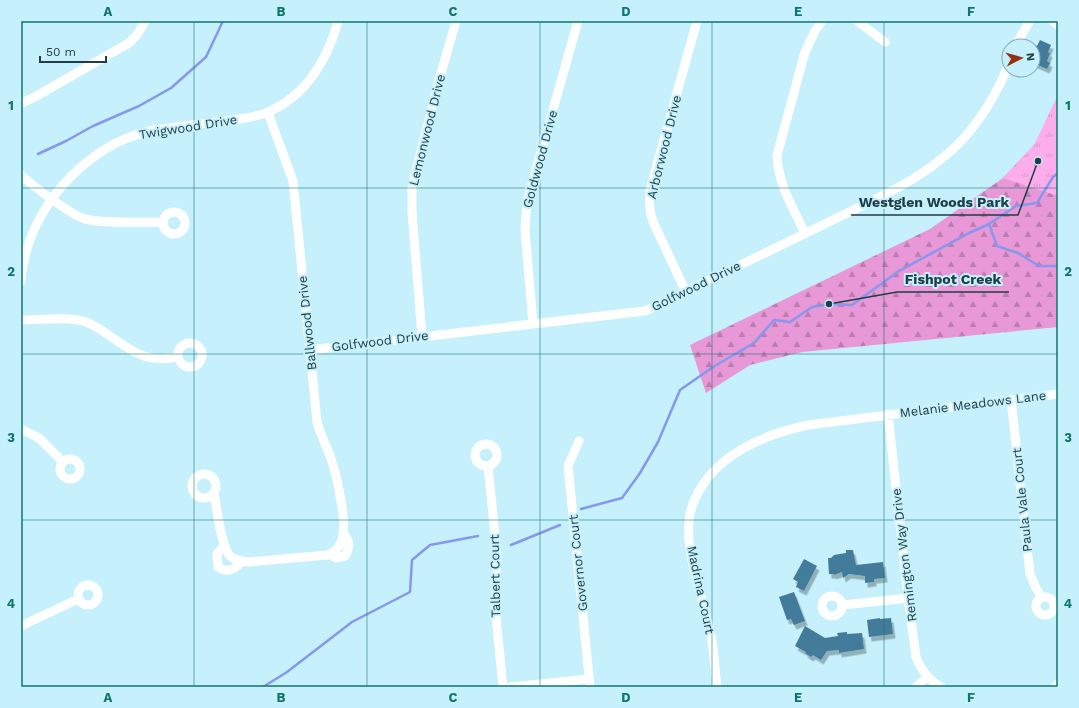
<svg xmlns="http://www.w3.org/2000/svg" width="1079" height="708" viewBox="0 0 1079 708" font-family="'Work Sans',sans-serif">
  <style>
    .forest { fill: url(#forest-firs) }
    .park { fill: url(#park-tufts) }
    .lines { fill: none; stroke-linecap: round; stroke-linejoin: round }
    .stream { stroke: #8797ec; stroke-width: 2.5 }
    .building { fill: #427b9a; filter: url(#shadow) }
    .street { stroke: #fff; stroke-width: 9 }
    .grid { fill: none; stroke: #0f766e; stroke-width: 1; stroke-opacity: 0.55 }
    .labels { text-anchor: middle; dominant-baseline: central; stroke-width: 4; stroke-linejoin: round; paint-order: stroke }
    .street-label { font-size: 13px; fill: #203e46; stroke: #c6f0fb }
    .leader { fill: none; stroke: #203e46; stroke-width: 1.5 }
    .callout-dot { fill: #203e46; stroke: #c6f0fb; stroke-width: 1.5 }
    .callout-label { font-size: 14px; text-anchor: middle; font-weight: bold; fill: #203e46; stroke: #c6f0fb; stroke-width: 4; stroke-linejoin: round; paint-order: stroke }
    .neatline { fill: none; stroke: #0f766e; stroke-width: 1.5 }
    .grid-label { font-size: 13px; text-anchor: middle; font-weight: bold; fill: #0f766e }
  </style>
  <defs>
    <pattern id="forest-firs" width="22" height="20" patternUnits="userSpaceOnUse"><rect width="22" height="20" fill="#e897d7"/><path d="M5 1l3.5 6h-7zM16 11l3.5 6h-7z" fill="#bc7db0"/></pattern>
    <pattern id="park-tufts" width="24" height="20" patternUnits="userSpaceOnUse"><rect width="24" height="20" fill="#feadec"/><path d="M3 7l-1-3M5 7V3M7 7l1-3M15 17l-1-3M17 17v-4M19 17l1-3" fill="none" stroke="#d996cc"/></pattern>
    <filter id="shadow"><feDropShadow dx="2.5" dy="4.5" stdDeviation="0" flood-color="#0004"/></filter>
  </defs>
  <rect width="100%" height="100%" fill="#c6f0fb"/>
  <path class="forest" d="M1034,145L1058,161V327L802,352L750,365L706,393L690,345L930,229L1003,178Z"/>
  <path class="park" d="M1058,95V196L1003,178L1034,145Z"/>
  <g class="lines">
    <path class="stream" d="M38,154L66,141L93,126L139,106L171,88L206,57L223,21
      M989,224L997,246L1018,253L1039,266H1058
      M581,509L622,498L640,473L658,442L680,390L713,367L754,343L774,320L790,322L812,307L829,304L852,305L899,271L969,233L989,224L1016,206L1037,203L1053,177L1058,173
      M511,545L560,525
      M263,687L287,672L352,622L410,592L412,560L430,545L478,536"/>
  </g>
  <path class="building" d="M1040,40L1051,45L1048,52L1050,53L1047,61L1050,63L1047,69L1033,63V44L1037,46Z
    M846,550H853L856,565L883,562L885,578L874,579V582L865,583V576L849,574L843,578L842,572L834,575V574H829L828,558H831L834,555L846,553Z
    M804,559L817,566L804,591L796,587L798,582L793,579Z
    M794,592L805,621L794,625L791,619L787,620L779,597Z
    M880,618V619L891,618L893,634L869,637L867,620Z
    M805,626L825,638L838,636L837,633L847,632V634L862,633L864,649L839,653V650L827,651L821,660L813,655L811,657L805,653L806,652L795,646Z"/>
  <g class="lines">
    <path class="street" d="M857,21L885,42
      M1053,21L1058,25
      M1016,46L1019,39L1030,21
      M21,103L33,98L129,43L137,35L145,21
      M21,175C33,186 71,215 85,219C109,224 138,222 163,222
      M163 223a11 11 0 1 1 22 0a11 11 0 1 1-22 0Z
      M805,233C793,208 778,184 777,155L805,52L815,31L822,21
      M21,281C25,223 65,170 116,143C128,137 141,133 154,130C177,127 200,124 224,121C238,119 255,118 268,112C306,96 328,59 338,21
      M686,292L654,224C649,213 649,203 650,190L697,21
      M21,320C41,320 66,316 86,322C107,330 124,350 144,356C156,360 166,359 178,357
      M533,324L525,230L527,202L578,21
      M422,336L412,212V187L439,80L456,21
      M178 355a12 12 0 1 1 24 0a12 12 0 1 1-24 0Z
      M309,350L645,311L654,307L872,201C896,189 919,177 940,160C972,136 994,100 1009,64
      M1011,399L1030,574L1036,588L1042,598
      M888,414L908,598L916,657C921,670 928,680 941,687
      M21,429L39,438L63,462
      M579,441L568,466L590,687
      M475 455a11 11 0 1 1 22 0a11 11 0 1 1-22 0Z
      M60 469a10 10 0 1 1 20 0a10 10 0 1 1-20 0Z
      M488,466L497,555L495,607L503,687
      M192 486a12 12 0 1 1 24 0a12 12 0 1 1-24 0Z
      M214,494C217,508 221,549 231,557C236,561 243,561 249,562L327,555C349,549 344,519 341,501C339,489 337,477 333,465C329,450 321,437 317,422L293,181L268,113
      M224,546L217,554L218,567C228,574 235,569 242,561
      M329,554L336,558L345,556C350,548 351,541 343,534
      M78 595a10 10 0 1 1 20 0a10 10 0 1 1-20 0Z
      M822 606a10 10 0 1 1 20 0a10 10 0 1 1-20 0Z
      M1036 606a9 9 0 1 1 18 0a9 9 0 1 1-18 0Z
      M843,605L908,598
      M21,626L78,599
      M510,687L589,679
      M717,687C715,670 714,652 711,635C704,598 686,561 689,522C689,514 692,506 695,499C714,455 765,434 808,425L1058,394
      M916,687L927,677
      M1055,687L1058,684"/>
  </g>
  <path class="grid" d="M194,21V687M367,21V687M540,21V687M712,21V687M884,21V687M21,188H1058M21,354H1058M21,520H1058"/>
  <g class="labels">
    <g class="street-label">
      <text transform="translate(188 127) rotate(-9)">Twigwood Drive</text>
      <text transform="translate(427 130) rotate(-76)">Lemonwood Drive</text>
      <text transform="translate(664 147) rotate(-76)">Arborwood Drive</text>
      <text transform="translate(540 159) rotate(-75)">Goldwood Drive</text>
      <text transform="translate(696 286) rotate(-26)">Golfwood Drive</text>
      <text transform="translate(307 323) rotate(-96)">Ballwood Drive</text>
      <text transform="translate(380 341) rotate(-7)">Golfwood Drive</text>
      <text transform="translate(973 404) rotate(-7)">Melanie Meadows Lane</text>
      <text transform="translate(1022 500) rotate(-96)">Paula Vale Court</text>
      <text transform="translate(904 555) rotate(-97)">Remington Way Drive</text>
      <text transform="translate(578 563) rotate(-96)">Governor Court</text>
      <text transform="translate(495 576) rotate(-91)">Talbert Court</text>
      <text transform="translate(701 590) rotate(78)">Madrina Court</text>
    </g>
  </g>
  <path class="leader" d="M1038 161L1018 215H851M829 304L897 292H1009"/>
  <g class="callout-dot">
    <circle cx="1038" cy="161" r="4"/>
    <circle cx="829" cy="304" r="4"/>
  </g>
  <g class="callout-label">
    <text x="934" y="207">Westglen Woods Park</text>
    <text x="953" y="284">Fishpot Creek</text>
  </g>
  <rect width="1079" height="708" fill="none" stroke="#c6f0fb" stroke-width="44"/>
  <g transform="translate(1021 58) rotate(84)"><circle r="19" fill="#c6f0fb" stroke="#84a9b3"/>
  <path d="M0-3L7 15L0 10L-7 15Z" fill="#972f15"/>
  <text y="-6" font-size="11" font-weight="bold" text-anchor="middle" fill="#203e46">N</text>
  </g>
  <path d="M40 56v6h66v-6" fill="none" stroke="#203e46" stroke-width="2"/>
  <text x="46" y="56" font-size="12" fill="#203e46" stroke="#c6f0fb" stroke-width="3" paint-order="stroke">50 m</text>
  <rect x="22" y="22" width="1035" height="664" class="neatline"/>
  <g class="grid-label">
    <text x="108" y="16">A</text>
    <text x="281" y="16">B</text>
    <text x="453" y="16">C</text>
    <text x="626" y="16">D</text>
    <text x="798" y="16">E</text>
    <text x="971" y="16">F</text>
    <text x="11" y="110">1</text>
    <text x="1068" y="110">1</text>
    <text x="11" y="276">2</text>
    <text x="1068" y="276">2</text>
    <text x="11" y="442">3</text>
    <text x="1068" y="442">3</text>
    <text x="11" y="608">4</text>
    <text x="1068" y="608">4</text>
    <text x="108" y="702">A</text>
    <text x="281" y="702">B</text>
    <text x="453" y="702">C</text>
    <text x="626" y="702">D</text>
    <text x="798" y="702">E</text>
    <text x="971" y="702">F</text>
  </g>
</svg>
